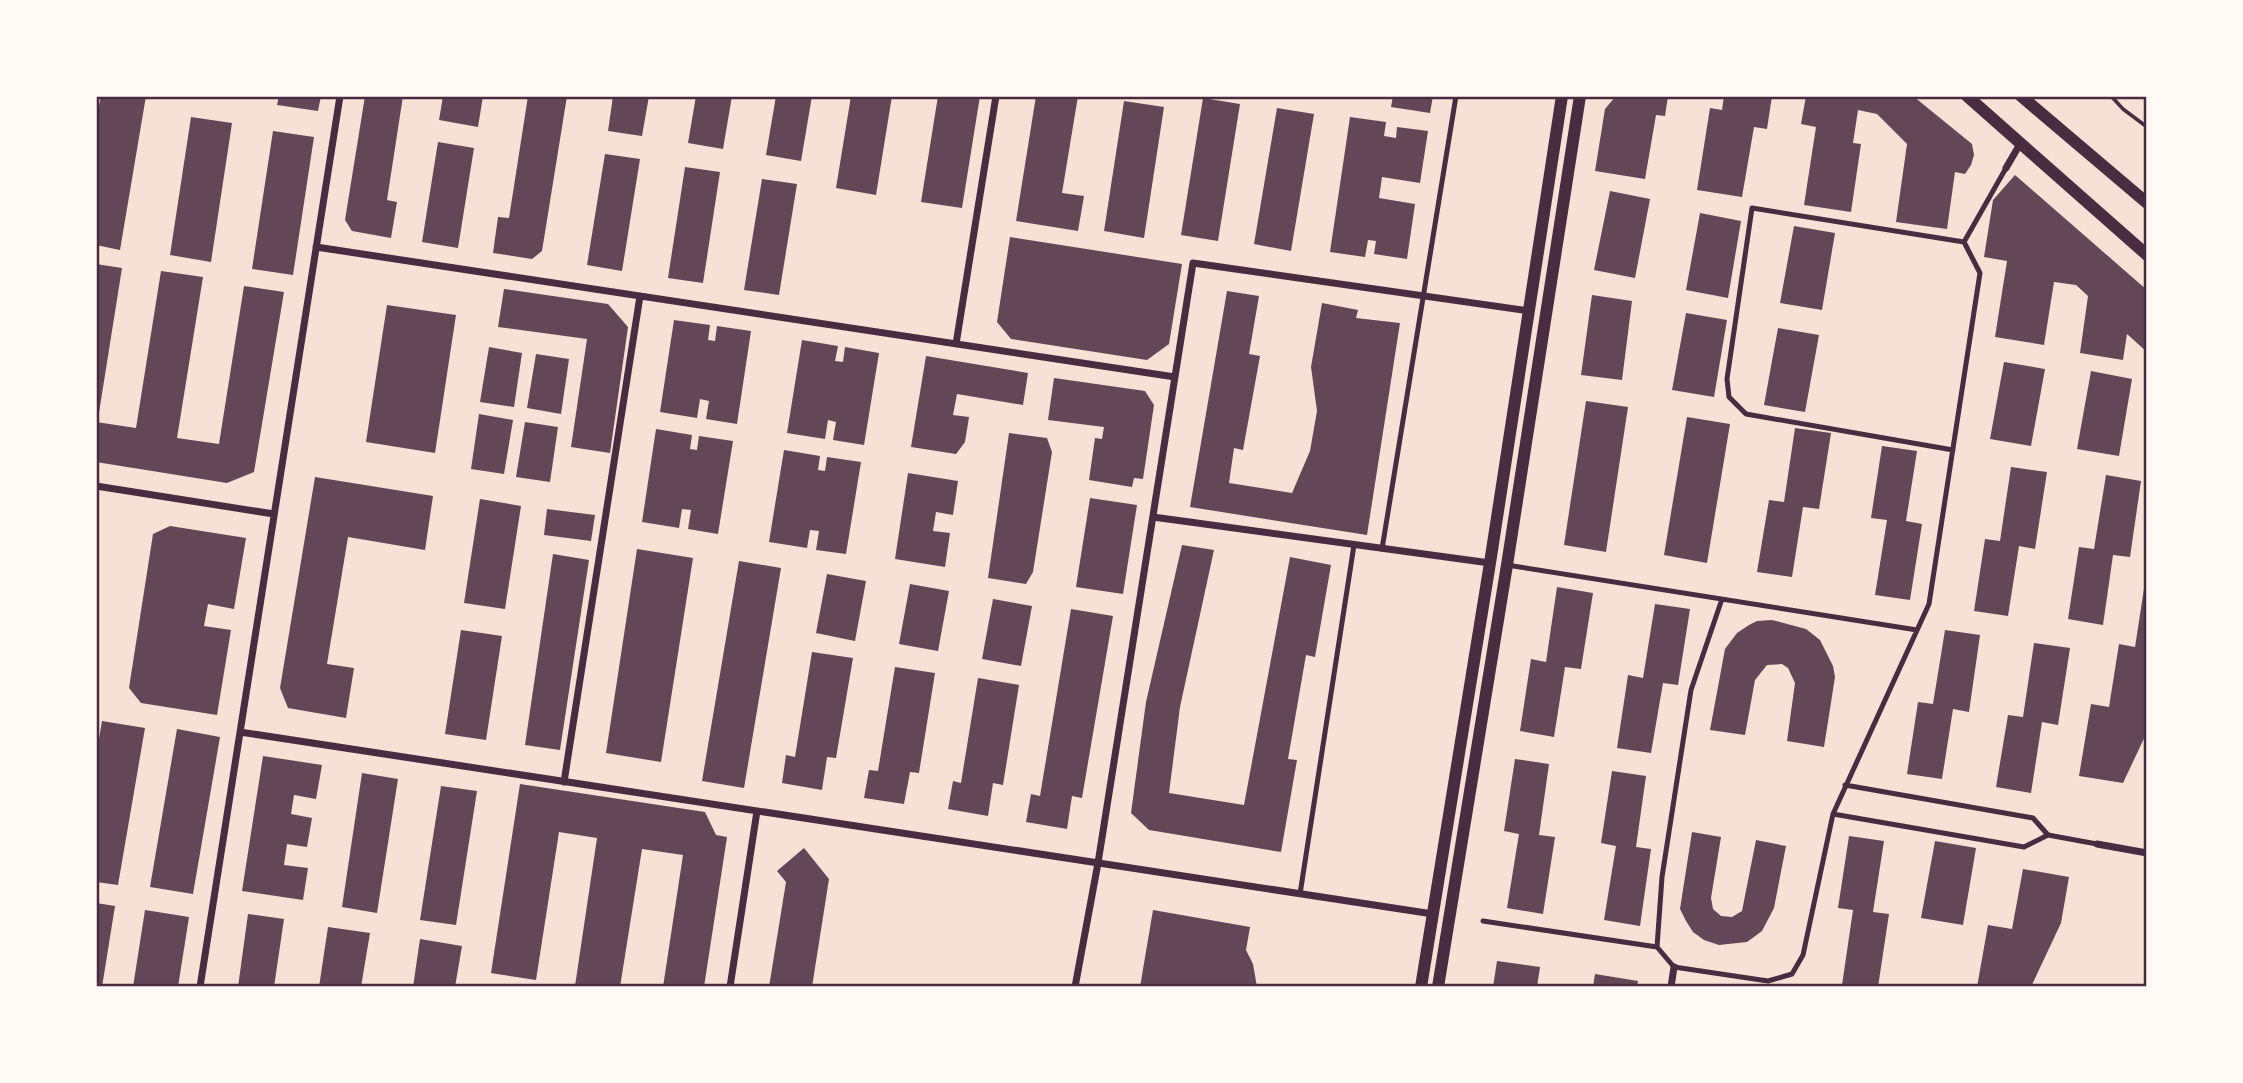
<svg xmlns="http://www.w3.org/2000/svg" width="2243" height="1083" viewBox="0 0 2243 1083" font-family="Raleway,sans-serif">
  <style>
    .building { fill: #644757 }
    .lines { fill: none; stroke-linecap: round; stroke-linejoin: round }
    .path { stroke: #4a2c40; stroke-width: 3.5 }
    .service { stroke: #4a2c40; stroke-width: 5 }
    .minor { stroke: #4a2c40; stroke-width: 7 }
    .tertiary { stroke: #4a2c40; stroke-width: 12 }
    .neatline { fill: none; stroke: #4a2c40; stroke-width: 2.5 }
  </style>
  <rect width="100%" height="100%" fill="#f7e1d7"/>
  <path class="building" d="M101,96H146L120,250L96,245V121Z
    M279,96H321L318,111L277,105Z
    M365,96H403L387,200L397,202L391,238L352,231L345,220Z
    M443,96H483L478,127L439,120Z
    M528,96H567L542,251L532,259L493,253L498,217L509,218Z
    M613,96H649L642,136L608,131Z
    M696,96H732L723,149L688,143Z
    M776,96H812L801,161L766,155Z
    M851,96H892L876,195L836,188Z
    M938,96H980L962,208L921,202Z
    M1036,96H1078L1062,193L1084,196L1078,231L1016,221Z
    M1393,96H1433L1430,113L1391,107Z
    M1625,96H1668L1665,116L1656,115L1645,179L1595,171L1605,109L1615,97L1625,99Z
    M1724,96H1772L1767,129L1754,127L1742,197L1697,190L1710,108L1722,110Z
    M1806,96H1913L1972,144L1974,155L1971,165L1965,174L1955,172L1947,229L1896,222L1907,144L1877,114L1858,110L1853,143L1861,144L1851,212L1804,205L1816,127L1801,124Z
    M1203,98L1240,104L1218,241L1181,235Z
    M1124,101L1164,107L1144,238L1104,231Z
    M1277,108L1314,114L1291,251L1254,244Z
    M191,117L232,123L211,262L170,255Z
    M1350,117L1386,122L1384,136L1396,138L1397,127L1428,131L1420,183L1382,177L1379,198L1415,204L1407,259L1374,254L1376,241L1368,240L1365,257L1330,252Z
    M273,131L314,137L293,275L252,269Z
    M438,142L474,148L458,248L422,242Z
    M605,154L640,159L622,271L587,265Z
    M685,167L720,172L703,283L668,278Z
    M2015,175L2147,290V352L2127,334L2123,360L2080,353L2088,296L2076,285L2054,282L2044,345L1995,337L2007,261L1984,257L1993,200Z
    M762,179L797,184L779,295L744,290Z
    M1610,191L1650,199L1635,278L1594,270Z
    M1700,213L1741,221L1728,298L1686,290Z
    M1794,226L1835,233L1822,310L1780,303Z
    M1010,237L1182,264L1169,344L1147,360L1011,339L997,322Z
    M96,264L122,268L98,419H96Z
    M161,271L203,277L177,438L219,444L244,286L284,292L254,472L227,483L96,462V422L136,428Z
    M504,289L608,304L628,327L610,453L571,447L587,339L498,327Z
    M1227,291L1259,296L1249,354L1260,356L1243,450L1234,448L1229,483L1292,493L1310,451L1317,411L1311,367L1322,303L1358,310L1356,318L1400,323L1367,535L1190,507Z
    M1592,295L1632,301L1622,380L1581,375Z
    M387,305L456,315L435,453L366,442Z
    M1686,313L1727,320L1714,397L1672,390Z
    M674,320L710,325L708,340L715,341L717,326L751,331L737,424L706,419L709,401L700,399L697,418L660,412Z
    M1778,328L1819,335L1805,412L1764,405Z
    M802,340L838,346L835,361L843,362L845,347L879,353L864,445L833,440L836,422L828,420L825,439L787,433Z
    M489,347L522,353L514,407L480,402Z
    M536,354L569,359L561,414L527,408Z
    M926,356L1028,373L1023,405L957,394L953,415L969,417L965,442L956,454L911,447Z
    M2004,362L2045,369L2031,446L1990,439Z
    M2091,371L2132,379L2119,456L2077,449Z
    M1054,378L1145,391L1154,405L1143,479L1134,478L1132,487L1089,480L1095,438L1102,439L1104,427L1048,420Z
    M1586,401L1628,407L1606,552L1564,545Z
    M479,414L513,420L504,474L471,469Z
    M1687,417L1730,424L1707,563L1664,555Z
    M525,422L558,427L550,482L516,477Z
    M1795,428L1831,433L1819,509L1803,507L1792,577L1757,572L1769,500L1784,502Z
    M656,429L692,435L690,449L697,450L699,436L733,441L718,534L688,529L691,510L682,509L679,528L642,522Z
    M1009,433L1047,438L1052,452L1033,572L1026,584L988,578Z
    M1882,446L1917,451L1906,521L1922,524L1910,600L1875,595L1887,520L1871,518Z
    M784,450L820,456L818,470L825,471L827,457L861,462L846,554L816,550L819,531L810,530L807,548L769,542Z
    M2011,467L2047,472L2035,549L2019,546L2008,616L1974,611L1985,539L2000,541Z
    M908,473L958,481L953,515L936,512L933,531L950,533L945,567L895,559Z
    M2106,475L2141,481L2130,557L2113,555L2103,625L2068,619L2079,547L2094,549Z
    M315,477L433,496L425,550L348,537L327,664L354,668L346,718L288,708L280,688Z
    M1090,498L1137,505L1123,594L1076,587Z
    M480,499L521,506L505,609L464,603Z
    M547,509L595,515L591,541L544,535Z
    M170,526L246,538L234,609L208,604L204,626L231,630L217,715L141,703L129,688L153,534Z
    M1182,545L1214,550L1180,707L1169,793L1244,805L1290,557L1331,565L1315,657L1306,655L1288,759L1297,760L1281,852L1149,830L1131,813L1146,702Z
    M637,549L693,558L661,762L606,753Z
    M553,554L589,560L560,750L525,745Z
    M739,561L781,568L744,788L702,781Z
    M827,574L866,581L855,641L816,633Z
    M2145,582L2147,732L2123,783L2079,776L2091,704L2109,707L2119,644L2135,647Z
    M910,584L949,591L938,651L899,644Z
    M1557,587L1593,593L1581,669L1565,667L1554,737L1520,731L1531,659L1546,662Z
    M993,599L1032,606L1021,666L982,659Z
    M1655,604L1690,609L1678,685L1663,683L1651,753L1617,748L1628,675L1643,678Z
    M1071,609L1113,616L1082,798L1072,796L1067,829L1026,822L1031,794L1040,796Z
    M1772,620L1806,629L1820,640L1833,666L1835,677L1824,747L1787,741L1795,683L1788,668L1782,664L1767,665L1755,680L1745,735L1710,730L1725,649L1737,633L1749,625L1757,621Z
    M461,630L502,636L486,740L445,734Z
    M1945,630L1980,635L1969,712L1953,709L1942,779L1907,774L1918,702L1933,704Z
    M2034,643L2070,648L2058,725L2042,722L2031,793L1996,787L2008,715L2023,717Z
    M812,652L853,658L836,758L827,757L822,790L782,783L786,755L795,757Z
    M895,667L935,673L919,773L910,772L904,804L864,798L869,770L878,771Z
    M978,678L1019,685L1003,785L993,783L988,816L948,809L953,781L961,783Z
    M102,721L145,728L118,885L96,882V757Z
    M177,729L220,737L193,894L150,887Z
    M263,756L322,765L316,799L294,795L291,814L312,818L307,847L287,844L284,865L308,868L303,900L242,891Z
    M1515,759L1549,764L1539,835L1555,837L1543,914L1507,908L1519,834L1504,831Z
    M1612,771L1646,776L1636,847L1651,849L1640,926L1604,920L1616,846L1601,843Z
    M362,773L398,779L377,913L342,907Z
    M520,784L705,812L716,835L727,837L704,987H663L683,855L642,849L620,987L575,986L597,838L559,832L536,980L491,973Z
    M441,786L477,791L456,925L420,920Z
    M1692,832L1721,837L1711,898L1713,909L1721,916L1732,917L1742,911L1756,840L1786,846L1774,908L1762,931L1747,942L1719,945L1704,940L1693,932L1686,921L1680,909Z
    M1849,836L1884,841L1873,912L1889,914L1878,987L1842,985L1853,910L1838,908Z
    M1935,841L1976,848L1963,925L1921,918Z
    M804,848L829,879L812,987H769L786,882L777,871Z
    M2023,869L2069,877L2061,923L2031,987H1977L1988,925L2012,929Z
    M96,903L115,906L102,987H96Z
    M145,910L189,917L178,987H133Z
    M1153,910L1250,927L1246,950L1253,964L1257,987H1140Z
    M248,914L284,919L274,987H238Z
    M328,927L370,933L361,987H319Z
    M420,939L462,946L455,987H413Z
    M1497,961L1540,967L1537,987H1493Z
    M1595,974L1638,981L1637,987H1593Z"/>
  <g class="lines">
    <path class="path" d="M2111,96L2123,109L2147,127"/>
    <path class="service" d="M1953,450L1746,414L1729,397L1727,379L1752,208L1964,242
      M1382,549L1456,96
      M1507,565L1917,630
      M1845,785L2033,818L2048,835
      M1833,814L2024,847L2048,835L2097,844
      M1300,894L1354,545
      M1483,921L1657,947L1674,967L1768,981L1792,974L1803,955L1833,814L1929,604L1980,273L1964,242L2006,168
      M1657,947L1662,877L1691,690L1722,599"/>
    <path class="minor" d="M2006,168L2020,144
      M316,247L1175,377
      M956,344L996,96
      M96,486L274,514
      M1153,517L1490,563
      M240,732L1433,914
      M564,782L640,296
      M2097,844L2147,853
      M200,987L340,96
      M730,987L757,811
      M1075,987L1098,863L1193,263L1529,311
      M1671,987L1674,967"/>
    <path class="tertiary" d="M1967,96L2147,255
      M2021,96L2147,203
      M1421,987L1490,563L1562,96
      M1438,987L1507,565L1580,96"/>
  </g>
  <rect width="2243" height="1083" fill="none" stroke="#fffaf5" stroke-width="196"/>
  <rect x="98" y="98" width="2047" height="887" class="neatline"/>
</svg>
